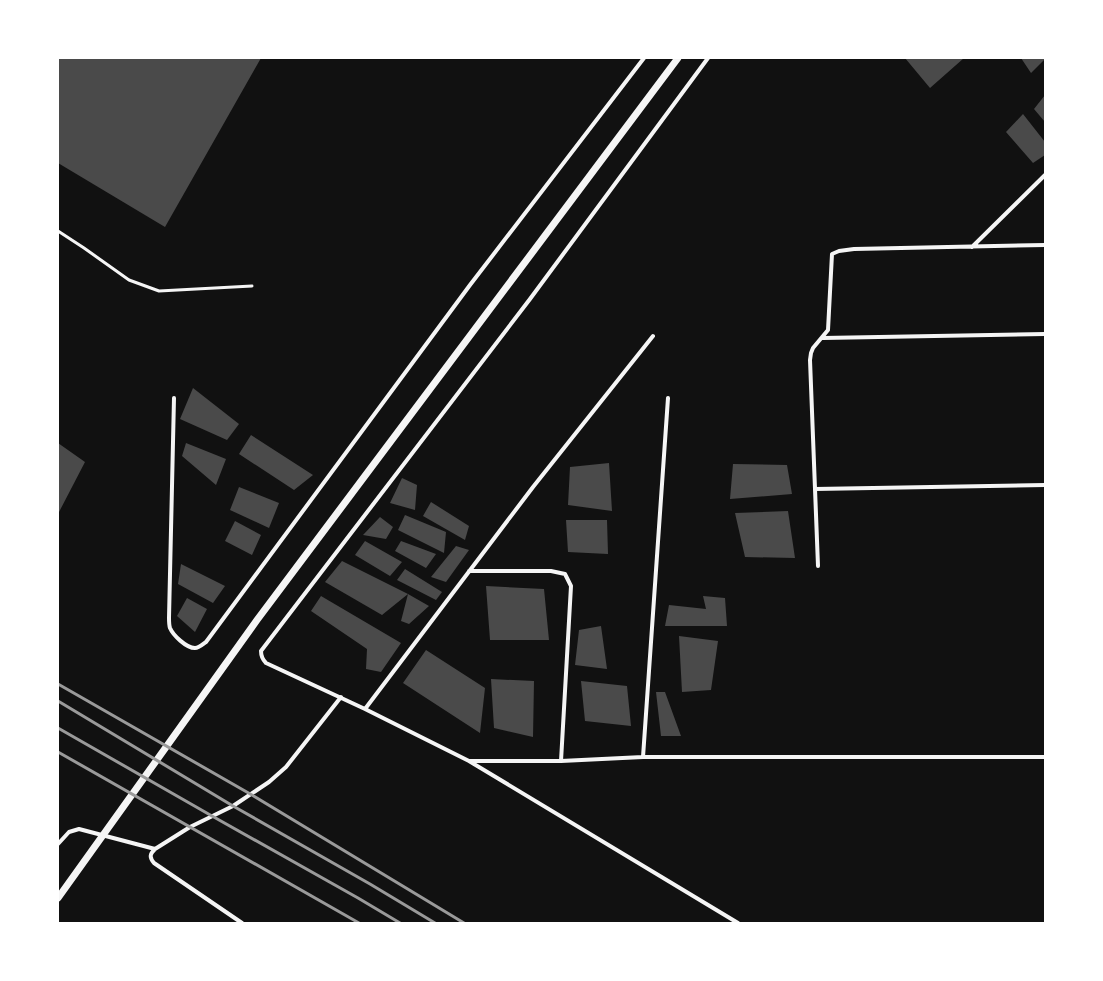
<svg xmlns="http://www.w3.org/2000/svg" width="1103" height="981" viewBox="0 0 1103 981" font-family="'Roboto Condensed',sans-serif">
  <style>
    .building { fill: #4a4a4a }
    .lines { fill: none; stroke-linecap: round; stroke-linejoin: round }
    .service { stroke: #f5f5f5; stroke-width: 3 }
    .minor { stroke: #f5f5f5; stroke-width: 4 }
    .tertiary { stroke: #f5f5f5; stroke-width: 7 }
    .rail { stroke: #9a9a9a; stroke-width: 3 }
  </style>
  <rect width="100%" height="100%" fill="#111"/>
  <path class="building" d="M58,58H261L165,227L58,163Z
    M905,58H964L930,88Z
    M1021,58H1045V59L1031,73Z
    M1045,95V122L1034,109Z
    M1023,114L1045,142V155L1033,163L1006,132Z
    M193,388L239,424L227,440L180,419Z
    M251,435L313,475L294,490L239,454Z
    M58,443L85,462L58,514Z
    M186,443L226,459L216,485L182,456Z
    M609,463L612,511L568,505L570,467Z
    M733,464L787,465L792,494L730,499Z
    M402,478L417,485L415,510L390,503Z
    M239,487L279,503L269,528L230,510Z
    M431,502L469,526L465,540L423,516Z
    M788,511L795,558L745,557L735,513Z
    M405,515L446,532L444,553L398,530Z
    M380,517L393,527L386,539L363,535Z
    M566,520H607L608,554L568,552Z
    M235,521L261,535L252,555L225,541Z
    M365,541L402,562L390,576L355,555Z
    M401,541L436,554L426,568L395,551Z
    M456,546L469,550L446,582L431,577Z
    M342,561L408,594L382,615L325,582Z
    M181,564L225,586L213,603L178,584Z
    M405,569L442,592L436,600L397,580Z
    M486,586L544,589L549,640H490Z
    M408,594L429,606L409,624L401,621Z
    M321,596L401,643L381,672L366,669L367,649L311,611Z
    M703,596L725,598L727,626H665L669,605L706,609Z
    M187,598L207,609L195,632L177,616Z
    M601,626L607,669L575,665L579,630Z
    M679,636L718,641L711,690L682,692Z
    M426,650L485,688L480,733L403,683Z
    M491,679L534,681L533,737L494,728Z
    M581,681L627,686L631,726L585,721Z
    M656,692H665L681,736H661Z"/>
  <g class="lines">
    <path class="service" d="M58,231L84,248L129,280L159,291L252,286"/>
    <path class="minor" d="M708,58L530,299L261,651C261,656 262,659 266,663L365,709L469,761H561L643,757H1045
      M972,247L1045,175
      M823,338L1045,334
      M174,398L169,618C169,621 169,625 170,628C173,635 186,648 195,648C199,648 203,644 206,642L470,285L644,58
      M815,489L1045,485
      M818,566L810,360L811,353L813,348L828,330L832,254L839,251L854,249L1045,245
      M469,571H551L565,574L571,586L561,761
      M365,709L533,487L653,336
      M643,757L668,398
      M469,761L738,923
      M58,844L69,832L79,829L155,849
      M242,923L154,863C149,857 150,854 155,849L190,827L233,806L269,782L286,767L341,697"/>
    <path class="tertiary" d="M58,898L257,620L678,58"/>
    <path class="rail" d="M58,684L252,795L464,923
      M58,701L233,806L370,884L435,923
      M58,728L212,816L358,898L400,923
      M58,752L359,923"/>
  </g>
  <rect width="1103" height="981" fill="none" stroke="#ffffff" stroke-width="118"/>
</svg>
